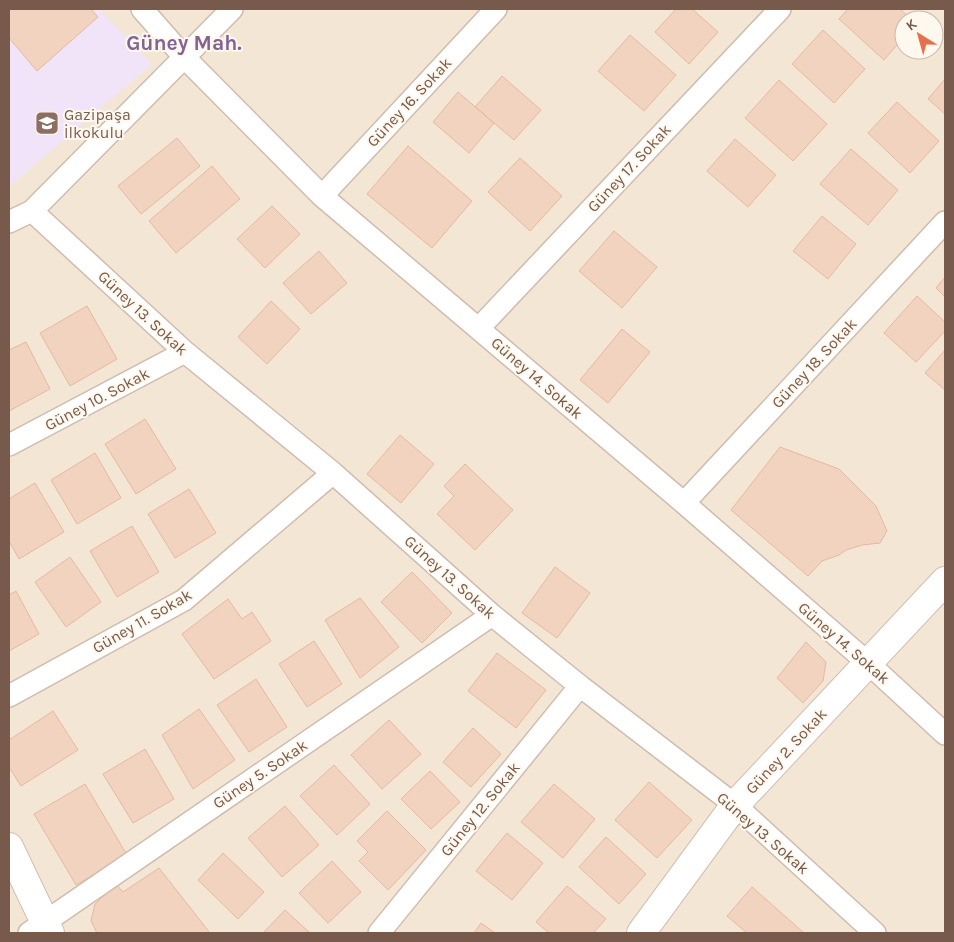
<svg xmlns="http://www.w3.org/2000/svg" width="954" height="942" viewBox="0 0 954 942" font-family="Karla,sans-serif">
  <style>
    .residential { fill: #f4e6d5; fill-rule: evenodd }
    .education { fill: #f1e4f9 }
    .building { fill: #f2d3bf; stroke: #e5b99f }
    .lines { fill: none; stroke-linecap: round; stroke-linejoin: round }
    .street-casing { stroke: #cfbcad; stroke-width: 24 }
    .secondary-casing { stroke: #d4bead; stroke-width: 30 }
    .street { stroke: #fff; stroke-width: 21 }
    .secondary { stroke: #fff; stroke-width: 28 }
    .labels { text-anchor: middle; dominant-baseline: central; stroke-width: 4; stroke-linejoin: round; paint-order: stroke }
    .street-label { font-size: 16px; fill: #775a4b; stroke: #fff8ee }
    .education-label { font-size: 16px; fill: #785e54; stroke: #fff8ee; text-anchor: start }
    .district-label { font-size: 21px; font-weight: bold; fill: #836393; stroke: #fff8ee }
  </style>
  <rect width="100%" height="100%" fill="#fcf4e7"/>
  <path class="residential" d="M9,9H945V933H9ZM904,20H934V50H904Z"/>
  <path class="education" d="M9,9H99L152,64L16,181L9,186Z"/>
  <path class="building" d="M9,9H91L98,17L37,71L9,38Z
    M676,9H692L718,32L689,64L655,32Z
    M848,9H900L912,20H904V37L884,60L839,19Z
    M823,30L865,69L834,103L792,64Z
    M630,35L676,75L644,111L598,71Z
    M502,76L541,110L514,140L475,107Z
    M945,79V114L928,99Z
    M779,80L827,124L793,161L745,118Z
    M458,92L494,123L469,153L433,122Z
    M897,102L939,141L910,173L868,133Z
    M177,138L200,166L141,214L118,186Z
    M735,139L776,175L748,207L707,171Z
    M408,146L472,201L432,248L367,194Z
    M851,149L898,190L868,225L820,184Z
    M520,158L562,196L530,231L488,192Z
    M212,166L240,199L176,253L149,221Z
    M272,206L300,234L265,268L237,239Z
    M822,216L856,244L828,279L793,251Z
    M614,231L657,267L622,308L579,271Z
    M319,251L347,283L311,314L283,283Z
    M945,277V297L936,288Z
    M917,296L945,322V331L916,362L884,333Z
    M271,301L300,329L267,364L238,337Z
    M87,306L117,359L70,386L40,333Z
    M622,329L650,352L608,403L580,380Z
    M26,342L50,389L9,411V350Z
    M945,350V390L925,373Z
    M145,419L176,469L136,494L105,444Z
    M400,435L434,464L401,503L367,474Z
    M780,447L839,469L876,506L887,531L880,543L862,545L846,550L839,555L822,561L808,576L731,510Z
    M95,453L121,498L77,524L51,480Z
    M465,464L513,510L475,550L437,514L454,496L444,486Z
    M35,483L64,532L19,559L9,541V499Z
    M189,489L216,533L175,558L148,514Z
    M132,526L159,572L117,597L90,551Z
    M70,557L101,602L66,627L35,582Z
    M555,567L590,593L557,638L522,613Z
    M412,572L452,613L422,643L381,602Z
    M16,591L39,634L9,651V595Z
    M360,598L399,647L360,678L325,620Z
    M228,599L242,619L252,612L271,641L214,679L182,634Z
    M314,641L342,684L307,707L279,664Z
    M806,642L826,662L823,681L803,703L777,678Z
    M497,653L546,690L516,728L468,691Z
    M256,679L287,727L249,752L217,705Z
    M199,709L235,760L193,789L162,735Z
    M53,711L78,750L21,786L9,767V740Z
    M389,720L421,754L382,789L351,755Z
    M473,728L501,754L471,787L443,762Z
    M145,749L174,799L133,823L103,774Z
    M334,765L370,804L337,835L300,796Z
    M430,771L460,802L431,829L401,799Z
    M649,782L692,820L657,858L615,820Z
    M85,784L127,855L76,885L34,814Z
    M554,784L595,819L563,858L521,822Z
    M285,806L319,845L282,877L248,838Z
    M387,811L426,850L388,890L359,861L368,852L357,841Z
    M507,833L543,863L512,900L476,871Z
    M606,837L646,874L619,904L579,867Z
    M223,853L264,892L238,919L198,880Z
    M332,861L361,892L328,923L299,893Z
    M159,868L210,933H97L91,921L95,904L116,884L123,892Z
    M567,886L606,919L593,933H549L536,922Z
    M752,887L804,933H747L727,916Z
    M285,910L310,933H263Z
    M481,923L495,933H474Z"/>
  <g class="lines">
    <g class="street-casing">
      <path id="street" d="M142,9L185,58L322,196L684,503L868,663L945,734
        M322,196L496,9
        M32,211L185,352L333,473L492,615L580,686L735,805L875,933
        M9,222L32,211L232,9
        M479,328L780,9
        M9,445L185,352
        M684,503L945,222
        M9,696L184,600L333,473
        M29,933L492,615
        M379,933L580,686"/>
    </g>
    <g class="secondary-casing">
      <path id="secondary" d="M9,847L50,933
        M641,933L735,805L945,581"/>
    </g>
    <use href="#street" class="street"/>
    <use href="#secondary" class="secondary"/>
  </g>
  <defs>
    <g id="school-square" transform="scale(1.25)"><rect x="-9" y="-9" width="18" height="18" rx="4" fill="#8d6e63" stroke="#fff8ee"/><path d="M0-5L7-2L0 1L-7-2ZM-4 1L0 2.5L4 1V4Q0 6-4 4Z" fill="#fff"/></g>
  </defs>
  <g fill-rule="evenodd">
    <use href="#school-square" x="47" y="123"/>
  </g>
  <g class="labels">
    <g class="street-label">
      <text transform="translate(409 102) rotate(-47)">Güney 16. Sokak</text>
      <text transform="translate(629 168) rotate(-47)">Güney 17. Sokak</text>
      <text transform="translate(143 313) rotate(43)">Güney 13. Sokak</text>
      <text transform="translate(814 363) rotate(-47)">Güney 18. Sokak</text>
      <text transform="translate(537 378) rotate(41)">Güney 14. Sokak</text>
      <text transform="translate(97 399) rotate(-28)">Güney 10. Sokak</text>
      <text transform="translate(450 577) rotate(42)">Güney 13. Sokak</text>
      <text transform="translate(142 621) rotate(-30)">Güney 11. Sokak</text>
      <text transform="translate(844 643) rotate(41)">Güney 14. Sokak</text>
      <text transform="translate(786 751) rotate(-47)">Güney 2. Sokak</text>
      <text transform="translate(260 774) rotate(-34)">Güney 5. Sokak</text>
      <text transform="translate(480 809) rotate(-51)">Güney 12. Sokak</text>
      <text transform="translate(763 833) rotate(41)">Güney 13. Sokak</text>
    </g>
    <g class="education-label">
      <text x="64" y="114">Gazipaşa<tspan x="64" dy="18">İlkokulu</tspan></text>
    </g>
    <g class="district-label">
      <text x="184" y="43">Güney Mah.</text>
    </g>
  </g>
  <rect width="954" height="942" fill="none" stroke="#775a4b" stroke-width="20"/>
  <g transform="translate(919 35) rotate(323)"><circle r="24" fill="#fff8ee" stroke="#c9b9ad"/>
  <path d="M0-4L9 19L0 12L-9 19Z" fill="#e66f4c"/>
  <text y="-8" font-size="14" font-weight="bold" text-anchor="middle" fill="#775a4b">K</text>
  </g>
</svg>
